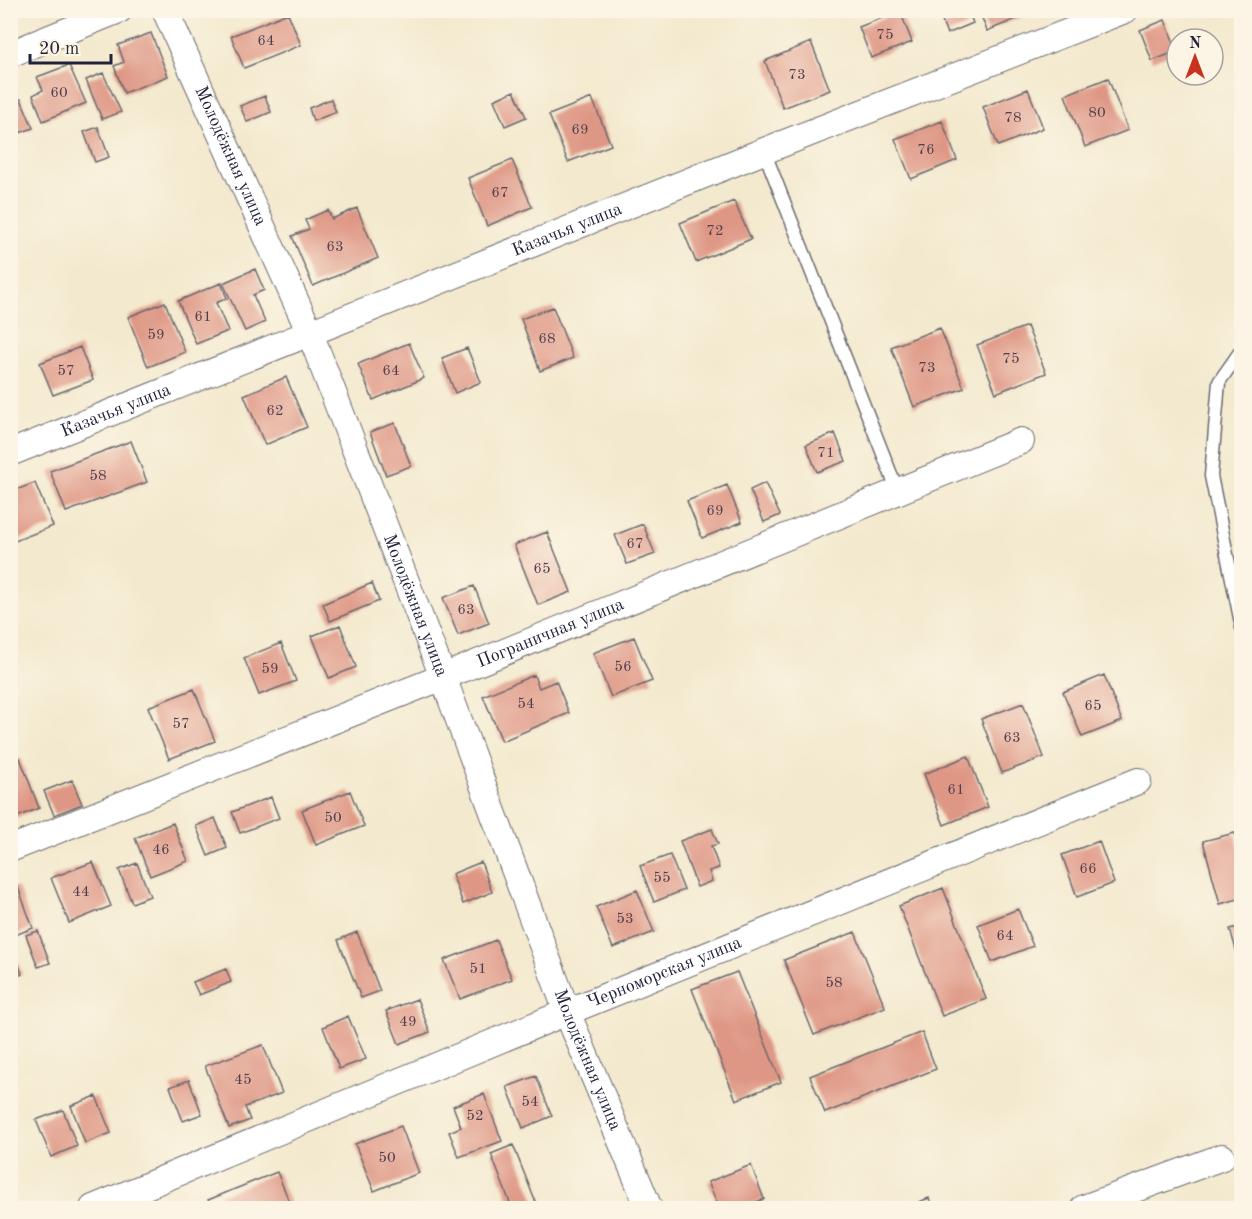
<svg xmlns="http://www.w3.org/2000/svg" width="1252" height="1219" viewBox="0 0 1252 1219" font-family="'Old Standard TT',serif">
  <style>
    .building { fill: #df9785 }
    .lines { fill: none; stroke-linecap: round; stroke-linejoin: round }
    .service-casing { stroke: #6b686e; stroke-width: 15 }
    .minor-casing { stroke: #6b686e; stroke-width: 28 }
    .service { stroke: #fff; stroke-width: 12 }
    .minor { stroke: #fff; stroke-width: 26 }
    .labels { text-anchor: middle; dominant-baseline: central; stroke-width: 4.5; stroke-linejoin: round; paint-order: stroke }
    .number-label { font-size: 15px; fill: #513f4e }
    .street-label { font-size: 18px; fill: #22223b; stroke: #fcf5e5 }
  </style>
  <rect width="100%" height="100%" fill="#fcf5e5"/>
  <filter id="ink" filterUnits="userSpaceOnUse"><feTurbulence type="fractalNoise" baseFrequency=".0167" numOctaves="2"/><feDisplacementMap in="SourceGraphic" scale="12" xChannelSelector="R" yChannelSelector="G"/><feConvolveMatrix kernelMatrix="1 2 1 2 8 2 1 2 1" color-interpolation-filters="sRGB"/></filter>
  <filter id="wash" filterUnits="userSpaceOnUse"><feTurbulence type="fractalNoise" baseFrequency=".008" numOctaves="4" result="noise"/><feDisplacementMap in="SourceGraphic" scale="24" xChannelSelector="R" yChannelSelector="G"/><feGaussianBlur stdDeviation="1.35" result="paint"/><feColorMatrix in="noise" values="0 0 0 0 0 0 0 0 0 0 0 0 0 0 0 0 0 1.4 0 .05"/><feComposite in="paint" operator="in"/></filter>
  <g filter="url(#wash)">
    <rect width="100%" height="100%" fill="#f3e9ce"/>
    <g id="blocks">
      <path class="building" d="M938,10H968L973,23L947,34Z
        M979,10H1019L1021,17L987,31Z
        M900,11L912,42L871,58L859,27Z
        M288,13L301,45L244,68L231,36Z
        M1165,20L1177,51L1152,61L1140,30Z
        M151,33L168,76L124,93L114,66L124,62L118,45Z
        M811,42L830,90L783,108L765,61Z
        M69,65L86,103L43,121L33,95L43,90L37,77Z
        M103,73L121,112L102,119L86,80Z
        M1108,78L1128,130L1085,147L1065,95Z
        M1028,89L1043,128L998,146L983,107Z
        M514,91L526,117L505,126L494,100Z
        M265,96L271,112L247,122L240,106Z
        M592,98L611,145L568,162L549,115Z
        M21,99L33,128L14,135L10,127V103Z
        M331,99L336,112L313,121L309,108Z
        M942,121L957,160L911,179L895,139Z
        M98,127L109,157L95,162L84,132Z
        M512,160L532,207L487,226L468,178Z
        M734,201L751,239L696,262L680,223Z
        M357,208L378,258L313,286L292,236L309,229L305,220L328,210L332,219Z
        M255,269L264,290L253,295L265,322L245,331L223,283Z
        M221,283L227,298L216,303L228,331L196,344L178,301Z
        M165,302L185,352L148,367L128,317Z
        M553,307L573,358L540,371L521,319Z
        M1027,326L1046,373L996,393L977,345Z
        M940,328L964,388L914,407L891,347Z
        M409,343L424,378L373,400L358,364Z
        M80,347L93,380L53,395L40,363Z
        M467,348L481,382L455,393L442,358Z
        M286,377L307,427L265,445L244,395Z
        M395,423L411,466L386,475L370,432Z
        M835,433L846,461L817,472L806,445Z
        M131,441L147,482L66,512L50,471Z
        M35,483L53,526L10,543V492Z
        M765,483L780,515L764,522L750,490Z
        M727,485L742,522L702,538L687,501Z
        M643,524L655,554L627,564L615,535Z
        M547,532L571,592L538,605L514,545Z
        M372,583L379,601L330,621L323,604Z
        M474,586L489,623L458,635L443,598Z
        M340,625L356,667L329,678L312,636Z
        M634,637L652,681L611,697L593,653Z
        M281,643L296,681L259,695L244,658Z
        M534,675L539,688L556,681L569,713L502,741L483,696Z
        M1104,675L1122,721L1082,737L1063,692Z
        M194,689L215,741L169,759L148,707Z
        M1023,703L1044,757L1002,773L981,719Z
        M968,756L988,807L944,825L924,774Z
        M20,758L39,808L10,820V762Z
        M72,780L82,804L54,815L44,791Z
        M350,791L364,826L316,845L302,810Z
        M271,797L279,818L240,833L232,812Z
        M215,818L227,848L208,856L196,826Z
        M173,823L188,861L150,876L135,838Z
        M712,829L718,844L711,846L719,868L709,871L712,881L697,887L680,841Z
        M1235,833L1242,857V898L1220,904L1203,841Z
        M1099,841L1114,883L1077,897L1062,855Z
        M670,855L684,890L654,902L640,866Z
        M93,862L111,906L69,923L51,878Z
        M481,862L492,892L463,904L452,874Z
        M137,863L150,896L132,903L119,870Z
        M18,887L33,928L10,937V889Z
        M943,888L986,999L942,1016L899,906Z
        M637,890L654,932L613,948L596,907Z
        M1018,909L1033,946L992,962L978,925Z
        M1242,926V967H1241L1230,929Z
        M38,931L50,963L38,967L26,935Z
        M357,932L380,991L361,998L338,940Z
        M855,932L885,1007L814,1035L784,960Z
        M496,940L512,979L460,999L444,960Z
        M16,957L22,974L10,979V959Z
        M226,969L231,982L199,995L193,982Z
        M737,972L781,1082L736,1100L692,989Z
        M417,999L430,1032L399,1044L386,1011Z
        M348,1016L366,1059L339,1069L323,1027Z
        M922,1032L936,1069L825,1113L810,1076Z
        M263,1045L282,1093L245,1107L250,1120L229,1128L205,1066Z
        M536,1076L552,1116L523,1128L507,1087Z
        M189,1080L202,1114L183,1121L170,1087Z
        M484,1094L502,1141L459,1157L449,1132L461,1127L453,1106Z
        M96,1096L111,1133L85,1143L71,1106Z
        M63,1110L77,1146L51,1157L36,1120Z
        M401,1126L419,1173L374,1191L355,1144Z
        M513,1145L536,1203L522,1208H512L491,1154Z
        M751,1165L764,1199L740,1208H719L708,1182Z
        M277,1172L292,1208H212L208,1200Z
        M929,1198L933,1208H904Z"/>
    </g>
  </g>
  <g filter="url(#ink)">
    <use href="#blocks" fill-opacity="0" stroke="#6b686e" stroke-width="1.5"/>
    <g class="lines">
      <g class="service-casing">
        <path id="service" d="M764,151L898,492
          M1242,349L1219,382L1211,476L1242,628"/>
      </g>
      <g class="minor-casing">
        <g id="minor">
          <path id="s1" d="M165,10L310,333L443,677L567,1012L649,1208"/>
          <path d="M10,54L119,10"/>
          <path id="s2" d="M10,453L764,151L1125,10"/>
          <path id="s3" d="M10,849L443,677L1021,441"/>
          <path id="s4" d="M93,1208L567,1012L1138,781"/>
          <path d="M1084,1208L1222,1157"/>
        </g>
      </g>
      <use href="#service" class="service"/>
      <use href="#minor" class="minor"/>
    </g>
  </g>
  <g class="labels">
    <g class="number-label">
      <text x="885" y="35">75</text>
      <text x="266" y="41">64</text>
      <text x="797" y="75">73</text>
      <text x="59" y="93">60</text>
      <text x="1097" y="113">80</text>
      <text x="1013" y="118">78</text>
      <text x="580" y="130">69</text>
      <text x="926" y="150">76</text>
      <text x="500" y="193">67</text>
      <text x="715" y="231">72</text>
      <text x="335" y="247">63</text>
      <text x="203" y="317">61</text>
      <text x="156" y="335">59</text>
      <text x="547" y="339">68</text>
      <text x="1011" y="359">75</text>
      <text x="927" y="368">73</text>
      <text x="66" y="371">57</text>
      <text x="391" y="371">64</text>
      <text x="275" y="411">62</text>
      <text x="826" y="453">71</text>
      <text x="98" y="476">58</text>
      <text x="715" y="511">69</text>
      <text x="635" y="544">67</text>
      <text x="542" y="569">65</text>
      <text x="466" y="610">63</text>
      <text x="623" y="667">56</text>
      <text x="270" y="669">59</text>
      <text x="526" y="704">54</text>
      <text x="1093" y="706">65</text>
      <text x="181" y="724">57</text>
      <text x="1012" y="738">63</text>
      <text x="956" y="790">61</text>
      <text x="333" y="818">50</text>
      <text x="161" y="850">46</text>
      <text x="1088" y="869">66</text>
      <text x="662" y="878">55</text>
      <text x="81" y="892">44</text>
      <text x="625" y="919">53</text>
      <text x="1005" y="936">64</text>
      <text x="478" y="969">51</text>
      <text x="834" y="983">58</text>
      <text x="408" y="1022">49</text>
      <text x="243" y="1080">45</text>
      <text x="530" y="1102">54</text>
      <text x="475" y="1116">52</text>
      <text x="387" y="1158">50</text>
    </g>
    <g class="street-label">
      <text stroke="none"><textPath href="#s1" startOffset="160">Молодёжная улица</textPath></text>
      <text stroke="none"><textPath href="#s2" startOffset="600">Казачья улица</textPath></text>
      <text stroke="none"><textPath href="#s2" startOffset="114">Казачья улица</textPath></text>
      <text stroke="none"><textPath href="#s1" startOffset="646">Молодёжная улица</textPath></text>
      <text stroke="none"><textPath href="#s3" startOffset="582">Пограничная улица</textPath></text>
      <text stroke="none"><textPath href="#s4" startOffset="618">Черноморская улица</textPath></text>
      <text stroke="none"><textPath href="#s1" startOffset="1132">Молодёжная улица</textPath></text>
    </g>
  </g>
  <rect width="1252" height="1219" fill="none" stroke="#fcf5e5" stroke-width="36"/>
  <g transform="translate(1195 57)"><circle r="28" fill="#fcf5e5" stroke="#a5a1a1" stroke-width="1.5"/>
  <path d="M0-4.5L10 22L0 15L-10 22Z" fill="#c8321e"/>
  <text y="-9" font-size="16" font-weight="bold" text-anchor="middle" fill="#22223b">N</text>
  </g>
  <path d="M30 54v9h81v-9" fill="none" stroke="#22223b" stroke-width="3"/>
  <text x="39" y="54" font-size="18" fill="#22223b" stroke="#fcf5e5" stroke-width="4.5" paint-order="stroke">20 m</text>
</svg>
